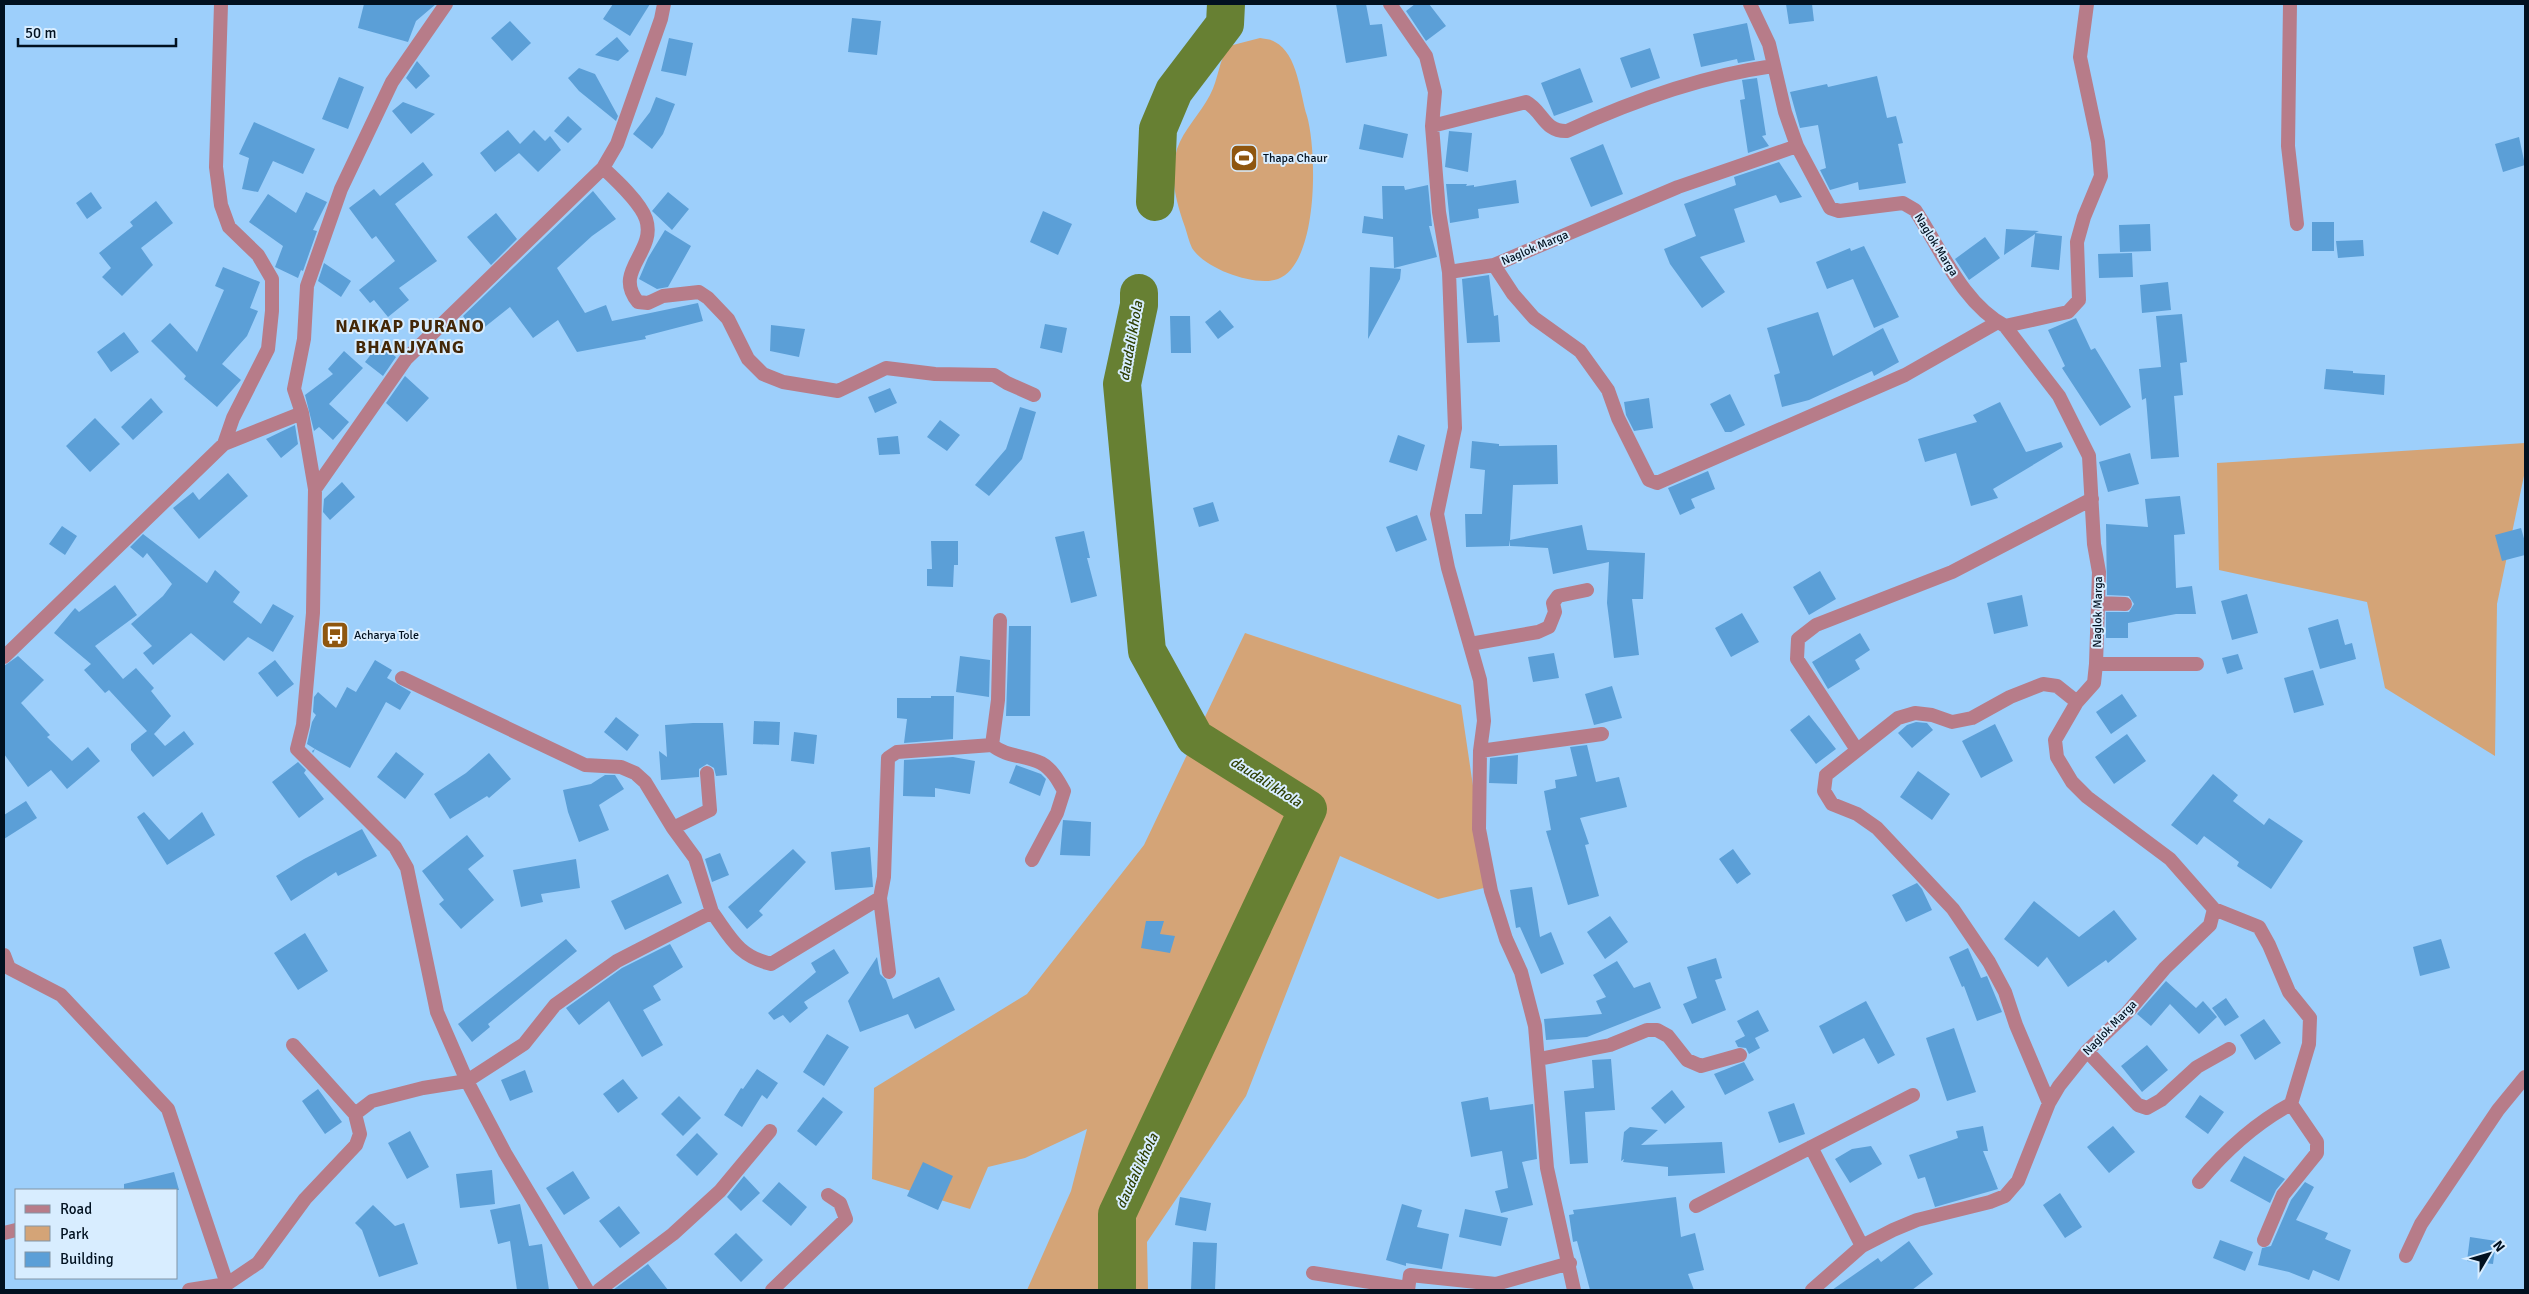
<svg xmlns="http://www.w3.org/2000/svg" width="2529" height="1294" viewBox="0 0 2529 1294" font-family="Signika,sans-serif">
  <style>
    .green { fill: #d4a477 }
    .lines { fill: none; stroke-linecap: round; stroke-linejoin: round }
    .river { stroke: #678033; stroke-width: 38 }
    .building { fill: #5b9fd7 }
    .minor { stroke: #b77c89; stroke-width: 14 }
    .labels { text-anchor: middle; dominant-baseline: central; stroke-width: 4; stroke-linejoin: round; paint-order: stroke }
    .poi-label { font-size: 12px; fill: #011120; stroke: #d8edff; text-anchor: start }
    .street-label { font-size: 12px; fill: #011120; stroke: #d8edff }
    .water-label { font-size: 14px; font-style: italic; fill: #2c3d00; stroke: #d8edff }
    .district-label { font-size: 18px; font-weight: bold; letter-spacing: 1px; fill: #432707; stroke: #d8edff }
  </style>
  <rect width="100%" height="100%" fill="#9dcffb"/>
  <path class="green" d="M1260,38C1265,39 1271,39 1275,42C1298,54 1300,94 1307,116C1317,151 1319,263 1278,279C1255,287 1205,269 1192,248C1189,242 1187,233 1185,227C1176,201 1169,177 1177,149C1184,129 1200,114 1210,95C1219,78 1218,62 1229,46Z
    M2525,443V471L2497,604L2495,756L2385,688L2367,602L2219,570L2217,463Z
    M1245,633L1461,705L1488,887L1438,899L1340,856L1246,1096L1147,1242L1148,1290H1027L1071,1191L1087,1129L1025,1158L988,1167L970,1209L872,1179L874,1088L1027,994L1144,845Z"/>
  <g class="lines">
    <path class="river" d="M1155,202L1158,129L1174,91L1225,24L1226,4
      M1117,1290V1214L1308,809L1195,738L1147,651L1122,384L1139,305V293"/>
  </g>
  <path class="building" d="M364,4H436L416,21L408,42L358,28Z
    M613,4H650L630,36L603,19Z
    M1336,4H1366L1370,25L1382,24L1387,56L1346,63Z
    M1415,4H1429L1446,26L1426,41L1406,11Z
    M1786,4H1812L1814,21L1789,24Z
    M852,18L881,21L877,55L848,52Z
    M510,21L531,43L512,61L491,38Z
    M1747,23L1755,60L1738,63L1737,59L1701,67L1693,34Z
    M617,37L629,51L618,61L595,55Z
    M669,38L693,43L686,76L661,71Z
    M1650,48L1660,78L1631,88L1620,58Z
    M417,61L430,76L416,89L406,78Z
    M579,68L595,74L618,116L616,121L579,91L568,78Z
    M1580,68L1593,102L1554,116L1541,83Z
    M1877,76L1887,118L1896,116L1903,143L1898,144L1906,183L1859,190L1858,182L1830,190L1820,170L1826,168L1818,125L1800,128L1790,92L1827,84L1828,87Z
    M339,77L364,87L348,129L322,119Z
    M1757,78L1766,135L1762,136L1769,146L1748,153L1740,100L1745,99L1742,80Z
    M656,97L675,104L663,134L652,149L633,134L650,112Z
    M403,102L435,114L411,134L392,111Z
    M568,116L582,129L568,143L554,131Z
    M254,122L315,149L303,174L273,161L258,192L242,189L249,158L239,154Z
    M1364,124L1408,134L1403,158L1359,149Z
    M508,130L520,144L534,130L545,141L550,136L561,150L538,172L519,153L495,172L480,153Z
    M1449,131L1472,133L1468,172L1445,167Z
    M2519,137L2525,165L2503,172L2495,144Z
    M1603,144L1623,194L1591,207L1570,158Z
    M423,162L433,175L395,204L437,261L399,288L409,300L388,317L374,300L370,303L359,290L395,261L376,236L372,239L349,208L374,189L380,196Z
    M1779,162L1802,197L1780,203L1776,195L1734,209L1745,242L1700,257L1725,292L1702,308L1670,264L1664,249L1696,236L1684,204L1736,185L1734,177Z
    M1516,180L1519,203L1478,209L1479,218L1450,223L1446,184H1467L1466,186L1474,185V187Z
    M1428,185L1432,226H1429L1437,257L1394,268L1393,237L1362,233L1364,216L1383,219L1382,186H1404L1405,190Z
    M593,191L616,219L592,236L557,268L585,313L606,305L612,321L698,303L703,321L645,336L646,339L577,352L558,320L533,338L510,307L476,334L463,316Z
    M91,192L102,208L87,219L76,203Z
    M306,192L327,202L313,230L317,231L303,271L301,270L298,278L275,267L283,246L249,222L268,194L296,213Z
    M668,192L689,209L672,230L652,211Z
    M156,201L173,223L141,248L153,265L122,296L102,277L111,268L99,253L133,226L130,222Z
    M1043,211L1072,224L1058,255L1030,242Z
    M496,213L517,239L491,265L467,237Z
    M2312,222H2334V251H2312Z
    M2150,224L2151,251L2120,252L2119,225Z
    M2006,229L2039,231L2035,233L2062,236L2059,270L2031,267L2035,234L2004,255Z
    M665,230L691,246L668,287L657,289L639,279L648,258Z
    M1985,237L2000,258L1969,280L1955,259Z
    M2363,240L2364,256L2338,258L2336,241Z
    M1864,246L1899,317L1874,328L1853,279L1827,289L1816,262L1850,248L1851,251Z
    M2132,253L2133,277L2099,278L2098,254Z
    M324,263L351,281L341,297L318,281Z
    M223,267L260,282L250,308L258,311L247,336L222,364L241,380L217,407L184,379L186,376L151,341L170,323L197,352L224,290L215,286Z
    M1370,267L1401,269L1400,279L1368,339Z
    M1489,275L1494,316L1498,315L1500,342L1467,343L1462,279Z
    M2168,282L2171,310L2142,313L2140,285Z
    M1220,310L1234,327L1218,339L1205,322Z
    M1818,312L1833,356L1883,328L1899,362L1874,376L1872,371L1809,400L1782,407L1774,375L1780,373L1767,328Z
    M2182,314L2187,362L2180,363L2183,395L2174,396L2179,457L2151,459L2146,398L2142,400L2139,369L2161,367L2156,316Z
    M1170,316H1190L1191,353H1171Z
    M2076,318L2091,350L2095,348L2131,407L2100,426L2062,368L2065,366L2048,330Z
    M1045,324L1067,328L1062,353L1040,348Z
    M771,325L805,329L799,357L770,351Z
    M124,332L139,352L111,372L97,352Z
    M379,344L396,357L383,376L365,362Z
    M344,351L363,368L329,404L349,422L333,440L319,427L314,431L305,395L333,374L328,369Z
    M2326,369L2353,371V373L2385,375L2384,395L2324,389Z
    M405,376L429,398L407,422L386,403Z
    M890,388L897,403L875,413L868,397Z
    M1730,394L1745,425L1731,432H1725L1710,404Z
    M151,398L163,412L133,440L121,427Z
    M1649,398L1653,428L1634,431L1626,415L1624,402Z
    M2000,402L2026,452L2061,442L2063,447L1993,489L1998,498L1971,506L1956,453L1925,462L1918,439L1977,422L1973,415Z
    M1020,407L1036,412L1022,459L989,496L975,485L1006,449Z
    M95,418L120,444L90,472L66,446Z
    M940,420L960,435L947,451L927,437Z
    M295,425L298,444L281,458L266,439Z
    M1398,435L1425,445L1417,471L1389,462Z
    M898,436L900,454L879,455L877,438Z
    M1472,441L1499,444V446L1557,445L1558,484L1513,485L1510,540L1582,525L1587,550L1645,553L1643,599H1632L1639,655L1614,658L1607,603L1609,562L1553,574L1548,548L1510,546V540L1509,546L1466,547L1465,514H1482L1485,470L1470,468Z
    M2130,453L2139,484L2108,492L2099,462Z
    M1708,471L1715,489L1691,499L1695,508L1680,515L1668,488Z
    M228,473L248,496L199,539L173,508L193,492L199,500Z
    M342,482L355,497L330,520L323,512L324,499Z
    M2180,496L2185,534L2174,535L2176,588L2192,586L2196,614H2176L2128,623V638H2106V612H2129L2134,604L2129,596L2107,595L2106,524L2148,527L2145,499Z
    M1213,502L1219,521L1199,527L1193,508Z
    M1417,515L1427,540L1396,552L1386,527Z
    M62,526L77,536L65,555L49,544Z
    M2521,528L2525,542V555L2502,561L2495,535Z
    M1084,531L1090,558H1087L1097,596L1071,603L1055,537Z
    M143,534L207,583L215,570L240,592L233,602L261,624L273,604L294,616L273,652L248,637L224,661L191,633L153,665L143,653L152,646L131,624L163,596L172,584L147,553L143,558L130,547Z
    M931,541H958V565H954L953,587L927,586V569H932Z
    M1820,571L1836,599L1809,615L1793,587Z
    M115,585L137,615L95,646L123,679L136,668L154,688L151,691L171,716L154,734L165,746L184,731L194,744L153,777L131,750V744L147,731L109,690L105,693L84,670L91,664L54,633L75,608L79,612Z
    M2247,594L2258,633L2232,640L2221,601Z
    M2022,595L2028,626L1994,634L1987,603Z
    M1742,613L1759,642L1731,657L1715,628Z
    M2338,619L2345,645L2352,643L2356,659L2320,669L2308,628Z
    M1009,626H1031L1030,716H1006Z
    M1860,633L1870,650L1855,660L1860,669L1828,689L1812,662Z
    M1554,653L1559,678L1533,682L1528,657Z
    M2238,654L2243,669L2227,674L2222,658Z
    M18,656L44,680L21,703L50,735L47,737L72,761L88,747L100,761L67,789L51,770L28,787L4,754V666Z
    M960,656L990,660L989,697L956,692Z
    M275,660L294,684L277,697L258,673Z
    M375,660L392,670L387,678L411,692L400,710L386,702L350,768L315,749L313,753L312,751L315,749L307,744L312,722L316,715L313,712L314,697L318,692L336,708L347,687L356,692Z
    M2313,670L2324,705L2294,713L2284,678Z
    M1612,686L1622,718L1594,725L1585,694Z
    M2122,694L2137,716L2111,734L2096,712Z
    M931,696H954L953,739L904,743L907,719L897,718V698H931Z
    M1809,715L1836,749L1816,764L1790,730Z
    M616,717L639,735L627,751L604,732Z
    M754,721L780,722L779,745L753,744Z
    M1916,722L1927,723L1933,730L1912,748L1898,733L1907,725Z
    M693,723H723L727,775L716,776L714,768L707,764L699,769V777L661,780L659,751L667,757L665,725Z
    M1995,724L2013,761L1981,778L1962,741Z
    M794,732L817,735L814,764L791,761Z
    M2127,734L2146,761L2114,784L2095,757Z
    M1587,745L1596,782L1619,777L1627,807L1580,818L1589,844L1585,845L1599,896L1568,905L1546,831L1551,830L1544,791L1556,788L1555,780L1577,776L1570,747Z
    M396,752L424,774L405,799L377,777Z
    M489,753L511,779L489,798L487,796L450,819L434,794L466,773Z
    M1518,755L1517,784L1489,783L1490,758Z
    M953,757L975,761L970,794L935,788V797L903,796L904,760Z
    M298,762L306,770L304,773L324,799L299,818L272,782Z
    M1016,765L1041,774L1046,779L1040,796L1009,783Z
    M1918,771L1950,794L1932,820L1900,797Z
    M2213,774L2238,795L2233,801L2264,825L2269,818L2303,841L2271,889L2237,866L2239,862L2204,836L2197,845L2171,825Z
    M605,775H615L624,789L599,805L609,830L579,842L568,812L563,790L591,784Z
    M26,801L37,818L4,839V815Z
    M144,812L169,840L202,812L215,835L167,865L137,817Z
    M1063,820L1091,822L1090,856L1060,855Z
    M362,829L377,856L338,876L336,872L291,901L276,876L304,859Z
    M467,835L484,856L468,869L494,900L461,929L439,904L444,900L422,871Z
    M870,847L873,887L835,890L831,852Z
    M793,849L806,862L759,911L763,915L747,929L728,907Z
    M1733,849L1751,874L1737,884L1719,859Z
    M720,853L729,875L712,882L705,859Z
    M576,859L580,888L541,894L543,902L521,907L513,870Z
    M668,874L682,903L625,930L611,901Z
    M1917,883L1922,889L1932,910L1906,922L1892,895Z
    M1532,887L1540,937L1551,932L1564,964L1541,974L1520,927L1516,928L1510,890Z
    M2034,901L2079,937L2114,910L2137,939L2108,963L2106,960L2068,987L2047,957L2038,967L2004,939Z
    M1610,916L1628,942L1605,959L1587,932Z
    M1146,921H1164L1160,934L1175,936L1170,953L1141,948Z
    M305,933L328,971L298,990L274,953Z
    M566,939L577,951L488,1024L490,1027L472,1042L458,1024Z
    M2441,939L2450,968L2420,976L2413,947Z
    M670,944L683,967L653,986L661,1000L643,1010L663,1045L642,1057L609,1001L579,1025L566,1008L622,968Z
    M1968,948L1981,978L1987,976L2002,1012L1977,1021L1964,986L1962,987L1949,957Z
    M834,949L849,973L804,1002L808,1008L790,1023L783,1015L774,1020L768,1013L816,972L811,963Z
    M877,957L880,974L886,980L893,999L939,977L955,1010L915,1029L908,1014L860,1032L848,1001Z
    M1716,958L1722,978L1715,980L1726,1010L1692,1024L1683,1004L1697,998L1687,967Z
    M1617,961L1634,988L1650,982L1661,1008L1587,1037L1546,1040L1544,1019L1602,1014L1596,1001L1606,997L1593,975Z
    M2166,981L2196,1008L2203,1001L2217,1017L2199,1034L2170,1004L2151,1026L2137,1014Z
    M2226,998L2239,1017L2225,1026L2212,1008Z
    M1866,1001L1895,1055L1878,1064L1864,1038L1833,1054L1819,1026Z
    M1758,1010L1769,1031L1755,1038L1760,1048L1749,1054L1746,1048L1738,1047L1735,1041L1745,1036L1737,1021Z
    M2264,1019L2281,1043L2255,1060L2240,1035Z
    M1954,1028L1976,1092L1947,1101L1926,1038Z
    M827,1034L849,1047L824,1086L803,1072Z
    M2147,1045L2168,1070L2142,1092L2121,1066Z
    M1611,1059L1615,1110L1585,1112L1588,1163L1570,1164L1564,1091L1594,1088L1592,1060Z
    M1744,1062L1754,1080L1725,1095L1714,1074Z
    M757,1069L778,1083L767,1099L762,1095L742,1127L724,1115L741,1088L743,1089Z
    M525,1070L533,1092L510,1101L501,1080Z
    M623,1079L638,1098L618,1113L603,1094Z
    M318,1089L342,1122L325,1134L302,1101Z
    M1672,1090L1685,1107L1665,1124L1651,1108Z
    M2200,1095L2224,1112L2208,1134L2185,1117Z
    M679,1096L701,1118L683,1136L661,1114Z
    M823,1097L843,1112L816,1146L797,1131Z
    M1488,1097L1490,1110L1533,1104L1537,1159L1522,1162L1533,1205L1501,1213L1495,1191L1508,1188L1502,1151L1471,1157L1461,1102Z
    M1794,1103L1805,1134L1779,1143L1768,1112Z
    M1983,1126L1988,1151H1983L1998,1189L1935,1207L1925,1177L1918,1179L1909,1155L1958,1138L1956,1131Z
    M2113,1126L2135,1152L2109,1173L2087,1147Z
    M1630,1127L1658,1130L1641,1145L1722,1142L1725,1173L1668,1176V1167L1623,1162L1624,1159L1621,1161L1624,1132Z
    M410,1131L429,1167L407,1179L388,1143Z
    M697,1133L718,1154L697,1176L676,1155Z
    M1871,1146L1882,1164L1850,1183L1835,1159L1852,1149Z
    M2244,1156L2285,1179L2276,1190L2270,1203L2230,1181Z
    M923,1162L953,1176L938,1210L907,1196Z
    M492,1170L495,1204L460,1208L456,1174Z
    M573,1171L590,1198L564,1215L546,1188Z
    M174,1172L179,1190H124V1184Z
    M744,1176L760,1193L741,1211L727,1197Z
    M779,1182L807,1207L791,1226L762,1201Z
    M2305,1182L2314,1187L2296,1220L2328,1233L2325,1239L2351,1250L2339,1281L2313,1270L2309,1280L2289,1272L2258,1265L2262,1248L2271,1246L2291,1200Z
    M2060,1193L2082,1227L2065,1238L2043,1205Z
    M1180,1197L1211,1203L1206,1231L1175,1225Z
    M1676,1197L1681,1237L1695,1233L1704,1270L1688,1274L1694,1290H1590L1577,1241L1573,1242L1569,1215L1574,1214L1573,1210Z
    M520,1204L529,1246L542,1244L549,1290H517L510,1241L498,1244L490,1210Z
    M1402,1204L1422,1210L1417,1227L1449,1234L1442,1269L1406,1263V1266L1386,1260Z
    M373,1205L395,1226L404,1223L418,1264L379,1277L362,1230L355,1223Z
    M619,1206L640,1233L620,1248L599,1221Z
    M1465,1209L1508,1218L1501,1246L1459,1237Z
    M736,1233L763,1260L741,1282L714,1254Z
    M2470,1237L2496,1241L2493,1264L2467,1261Z
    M2220,1240L2253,1252L2245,1271L2213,1258Z
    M1909,1241L1933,1274L1912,1290H1832L1878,1258L1881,1262Z
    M1193,1242L1217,1243L1215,1290H1191Z
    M648,1264L668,1290H613Z"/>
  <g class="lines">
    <path class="minor" d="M221,4L216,167L221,205L229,227L258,255L272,279V311L268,349L233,418L224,444
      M446,4L392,82L341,189L307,286L304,339L294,389L302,413L315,489L313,613L303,725L297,749L395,847L407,868L437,1012L467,1081L505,1153L587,1290
      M1390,4L1426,56L1435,92L1432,126L1439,212L1449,272L1455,428L1437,514L1448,568L1480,680L1484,721L1480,751L1479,829L1491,891L1506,939L1521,972L1535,1026L1547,1168L1574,1290
      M1750,4L1769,44L1785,112L1797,146
      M2290,4L2288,146L2297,224
      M1432,126L1526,102C1543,111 1544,132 1567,131C1632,101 1702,76 1773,66
      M603,168C616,180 640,202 646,219C657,252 612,271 638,302L648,303L663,296L699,292L708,298L728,319L748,359L763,374L783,382L838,391L886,368L935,374L994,375L1007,383L1034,395
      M1494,265L1513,294L1534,318L1580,351L1608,390L1618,418L1649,480L1657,483L1905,375L1998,322
      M1449,272L1494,265L1678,187L1797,146L1830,208L1839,211L1903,203L1915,210C1941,249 1962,303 2005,326L2059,396L2089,456L2094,544L2099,572L2096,664L2094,683L2077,702L2055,740L2057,757L2072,782L2087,797L2170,859L2214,909L2210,925L2165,968L2127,1013L2087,1051L2059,1086L2049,1103L2018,1181L2005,1196L1990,1202L1917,1220L1893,1230L1862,1246L1812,1290
      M2005,326L2068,312L2079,300L2077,242L2084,217L2101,176L2098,142L2080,57L2087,4
      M315,489L406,359L603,168L617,144L661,19L664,4
      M2098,603L2125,604
      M1470,644L1538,632L1549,627L1555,612L1553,603L1558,596L1587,590
      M4,657L224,444L302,413
      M2096,664H2197
      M402,678L585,765L621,767L635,773L645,782L673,828
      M992,745C1006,757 1025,755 1041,763C1052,769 1058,780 1064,791L1057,813L1032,860
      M1857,750L1797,659L1798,639L1816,625L1952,572L2092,499
      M1480,751L1602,734
      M707,773L710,810L673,828L695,858L712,912
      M880,898L884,877L888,758L897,752L992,745L998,700L1000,620
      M2214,909L2259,927L2269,945L2289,992L2310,1018L2309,1044L2291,1104L2317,1142V1153L2283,1195L2264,1240
      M4,955L9,968L61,995L168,1109L227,1284
      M293,1045L355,1114
      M2087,1051L2138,1105L2147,1108L2161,1100L2197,1067L2229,1049
      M1539,1059L1610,1045L1647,1030H1657L1668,1036L1687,1060L1701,1066L1740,1055
      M2049,1103L2016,1025L2005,992L1989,962L1953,909L1877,828L1857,814L1832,804L1824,791L1826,775L1898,718L1915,713L1932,715L1952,722L1972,718L2010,697L2043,684L2057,686L2077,702
      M1811,1147L1862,1246
      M2199,1182C2225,1151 2256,1123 2291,1104
      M1696,1206L1913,1095
      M4,1233L16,1230
      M2406,1256L2421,1224L2498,1110L2525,1077
      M1313,1273L1408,1288
      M189,1290L227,1284L258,1263L305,1199L356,1145L360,1134L355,1114L372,1101L423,1088L467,1081L524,1044L555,1005L617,961L712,912C731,938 738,956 771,964L880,898L889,972
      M599,1290L673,1234L720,1191L770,1131
      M772,1290L846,1219L840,1203L828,1195
      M1408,1290L1410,1275L1496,1284L1570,1263"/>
  </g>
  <defs>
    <g id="stadium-square" transform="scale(1.4375)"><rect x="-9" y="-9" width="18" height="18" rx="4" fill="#8f560f" stroke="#d8edff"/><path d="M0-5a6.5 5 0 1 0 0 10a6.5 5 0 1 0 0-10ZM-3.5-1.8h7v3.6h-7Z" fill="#fff"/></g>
    <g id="bus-square" transform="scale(1.4375)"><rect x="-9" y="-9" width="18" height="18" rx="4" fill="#8f560f" stroke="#d8edff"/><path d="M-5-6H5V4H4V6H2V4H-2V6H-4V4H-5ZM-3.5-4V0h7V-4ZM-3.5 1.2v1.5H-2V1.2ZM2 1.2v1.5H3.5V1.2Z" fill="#fff"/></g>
  </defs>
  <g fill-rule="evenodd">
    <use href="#stadium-square" x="1244" y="158"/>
    <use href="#bus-square" x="335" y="635"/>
  </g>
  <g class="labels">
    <g class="poi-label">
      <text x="1263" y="158">Thapa Chaur</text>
      <text x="354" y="635">Acharya Tole</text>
    </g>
    <g class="street-label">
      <text transform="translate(1936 245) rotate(58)">Naglok Marga</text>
      <text transform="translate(1535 248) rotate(-23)">Naglok Marga</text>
      <text transform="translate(2098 612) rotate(-89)">Naglok Marga</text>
      <text transform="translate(2110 1028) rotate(-46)">Naglok Marga</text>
    </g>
    <g class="water-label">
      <text transform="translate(1131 341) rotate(-80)">daudali khola</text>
      <text transform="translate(1266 782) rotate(32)">daudali khola</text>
      <text transform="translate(1137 1171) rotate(-65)">daudali khola</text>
    </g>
    <g class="district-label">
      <text x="410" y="326">NAIKAP PURANO<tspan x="410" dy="21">BHANJYANG</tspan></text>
    </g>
  </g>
  <rect width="2529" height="1294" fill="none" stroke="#011120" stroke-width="10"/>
  <rect x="15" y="1189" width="162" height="90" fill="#d8edff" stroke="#8295a6"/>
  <rect x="25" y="1205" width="25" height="8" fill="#b77c89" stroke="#8295a6"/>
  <text x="60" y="1214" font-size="15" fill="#011120">Road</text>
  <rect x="25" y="1226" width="25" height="15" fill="#d4a477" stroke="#8295a6"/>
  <text x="60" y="1239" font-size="15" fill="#011120">Park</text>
  <rect x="25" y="1252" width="25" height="15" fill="#5b9fd7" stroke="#8295a6"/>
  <text x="60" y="1264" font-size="15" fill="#011120">Building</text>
  <g transform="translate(2489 1254) rotate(52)" stroke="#d8edff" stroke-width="4" paint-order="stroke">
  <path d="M0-4L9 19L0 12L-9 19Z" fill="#011120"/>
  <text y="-8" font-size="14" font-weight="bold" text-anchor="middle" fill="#011120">N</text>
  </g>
  <path d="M18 38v8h158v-8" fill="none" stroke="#011120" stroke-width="2.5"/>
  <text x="25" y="38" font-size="15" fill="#011120" stroke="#d8edff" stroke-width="4" paint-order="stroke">50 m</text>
</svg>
